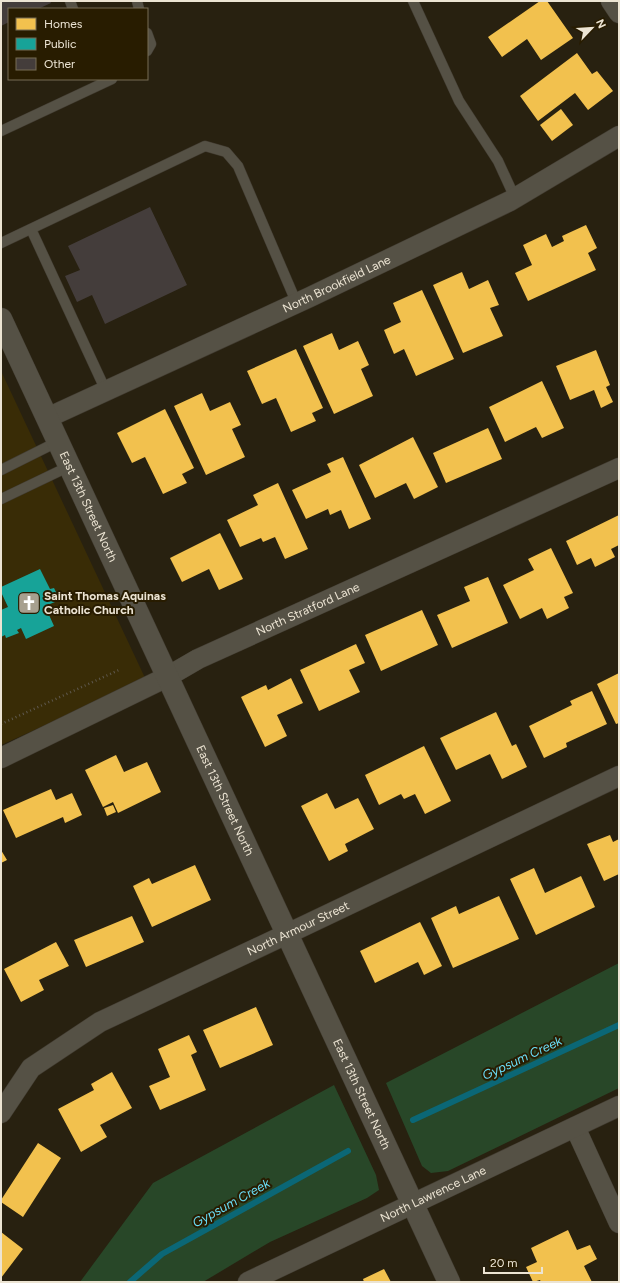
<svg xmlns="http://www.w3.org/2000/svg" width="620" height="1283" viewBox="0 0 620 1283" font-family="Figtree,sans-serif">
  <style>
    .built { fill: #392c06 }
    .green { fill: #284728 }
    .homes { fill: #f2c14e }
    .public { fill: #17a398 }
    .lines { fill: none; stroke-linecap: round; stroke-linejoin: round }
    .stream { stroke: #0b6776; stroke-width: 6 }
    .building { fill: #443d3b }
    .service-casing { stroke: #413b30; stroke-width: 11 }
    .minor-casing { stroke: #413b30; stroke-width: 21 }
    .secondary-casing { stroke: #413b30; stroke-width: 23 }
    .path { stroke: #5e584d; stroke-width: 2.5; stroke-dasharray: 1 3; stroke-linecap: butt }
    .service { stroke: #555145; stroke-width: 10 }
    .minor { stroke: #555145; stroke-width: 20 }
    .secondary { stroke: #555145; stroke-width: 22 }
    .labels { text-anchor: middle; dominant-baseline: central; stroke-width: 4; stroke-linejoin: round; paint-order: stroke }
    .street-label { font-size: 12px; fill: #ece4d3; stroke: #281c00 }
    .poi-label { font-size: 12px; font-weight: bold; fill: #ece4d3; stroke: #281c00; text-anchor: start }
    .water-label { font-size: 13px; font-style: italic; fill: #6addf6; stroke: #281c00 }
  </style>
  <rect width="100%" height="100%" fill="#282110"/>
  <path class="built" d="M1,371L146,680L1,745Z"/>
  <path class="green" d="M619,963V1088L448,1171L431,1173L422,1166L386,1083Z
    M334,1085L376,1175L379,1190L367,1198L270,1242L203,1282H80L153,1183Z"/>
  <path class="homes" d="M540,1H547L573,38L541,60L527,39L502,57L488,37Z
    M577,53L592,74L597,71L613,91L588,110L575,93L538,121L520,96Z
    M561,109L573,125L552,141L540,125Z
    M586,225L597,248L588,253L596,270L528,301L515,273L532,265L523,245L546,234L552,247L564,241L562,236Z
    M462,272L469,289L488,280L499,305L490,308L503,336L463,353L433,285Z
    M422,290L454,359L416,376L404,349L394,354L384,330L401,322L393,303Z
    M332,333L339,350L358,341L369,365L361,369L373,396L334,414L303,346Z
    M296,349L323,408L312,413L316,421L291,432L276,398L262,404L247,371Z
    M596,350L610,385L606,387L613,402L601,408L594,390L570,400L556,366Z
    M542,381L564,428L542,438L536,427L505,442L489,407Z
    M202,393L210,411L230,402L241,425L232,429L245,457L206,475L174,406Z
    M165,409L194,468L182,474L187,483L163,494L145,457L132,463L117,433Z
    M488,428L502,459L446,483L433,453Z
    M413,437L438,487L414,499L406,483L375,498L359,465Z
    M343,457L371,519L349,529L341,510L330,515L328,509L306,519L292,490L331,472L327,464Z
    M278,483L308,549L285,559L275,537L263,542L261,538L240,547L227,520L258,505L253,495Z
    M619,515V545L611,549L615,557L595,567L591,558L577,565L566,541Z
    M220,533L243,579L219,590L209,569L182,582L170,558Z
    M551,548L573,593L564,597L569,608L547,619L542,608L520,619L503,585L534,570L528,559Z
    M488,577L508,623L452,648L437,615L470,601L464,587Z
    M422,610L438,645L381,671L365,635Z
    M356,644L365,663L349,670L360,692L319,711L300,670Z
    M619,673V723L616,724L597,684Z
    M291,678L303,703L277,715L287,736L265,747L241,697L266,685L268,690Z
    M592,691L607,724L566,743L567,747L544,758L529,726L572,705L570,701Z
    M496,712L512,746L516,744L527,767L502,779L490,754L456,770L440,738Z
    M424,746L451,801L425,814L415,794L404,799L401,794L379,805L365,775Z
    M116,755L124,772L147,762L161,792L118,813L113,802L103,807L85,770Z
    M51,789L56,800L72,793L82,815L65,823L63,817L16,838L3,810Z
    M327,793L335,809L358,798L374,829L345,844L348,851L329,861L301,806Z
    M113,805L116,812L107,816L104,808Z
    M610,835L613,842L619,839V874L604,881L587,844Z
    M1,850L7,860L1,863Z
    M195,865L211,900L152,927L133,886L149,878L152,884Z
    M534,868L545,893L581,876L595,907L536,935L510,879Z
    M499,896L519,939L453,968L431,918L456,906L459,914Z
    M132,916L144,942L86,967L74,940Z
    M420,922L442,966L424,975L418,962L375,983L360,951Z
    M56,942L69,966L39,980L44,990L21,1002L4,969Z
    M256,1007L273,1045L220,1068L203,1030Z
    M189,1035L197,1052L191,1055L206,1090L160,1110L149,1086L170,1077L158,1049Z
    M112,1072L132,1108L100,1125L107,1137L81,1152L58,1109L94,1090L91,1084Z
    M38,1143L61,1158L23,1217L1,1202V1200Z
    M568,1230L577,1250L590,1245L597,1259L584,1266L592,1282H541L540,1280L533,1282L526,1267L537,1262L531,1248Z
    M1,1232L23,1249L1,1278Z
    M384,1269L391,1282H364L363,1279Z"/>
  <path class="public" d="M40,569L50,589L54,588L60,600L45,606L54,626L26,639L21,628L17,630L19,633L6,638L5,635L1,637V610L8,607L1,592V587Z"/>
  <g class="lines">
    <path class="stream" d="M413,1120L619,1025
      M130,1282L162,1254L348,1151"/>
  </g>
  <path class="building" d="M1,1H50L51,3L38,9H9V22L1,26Z
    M150,207L187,285L105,324L92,295L77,302L65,276L80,270L68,246Z"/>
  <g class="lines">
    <g class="service-casing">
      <path id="service" d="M70,1L73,9
        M137,1L139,9
        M413,1L459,101L498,161L515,198
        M147,33L151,44L147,51
        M1,131L112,79
        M31,229L106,391
        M1,243L205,146L226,152L238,166L297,304
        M1,470L59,441
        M1,499L70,466"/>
    </g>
    <g class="minor-casing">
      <g id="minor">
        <path d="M611,1L619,13"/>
        <path id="s1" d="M47,418L310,297L510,201L619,136"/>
        <path id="s2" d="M1,758L167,677L198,659L619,468"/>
        <path id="s3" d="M1,1113L31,1068L100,1022L287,934L619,776"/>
        <path d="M575,1127L619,1223"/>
        <path id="s4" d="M248,1282L619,1106"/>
      </g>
    </g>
    <g class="secondary-casing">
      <g id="secondary">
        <path id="s5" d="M1,319L449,1282"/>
      </g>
    </g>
    <path class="path" d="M1,724L119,670"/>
    <use href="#service" class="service"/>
    <use href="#minor" class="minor"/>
    <use href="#secondary" class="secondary"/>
  </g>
  <defs>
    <g id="church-square" transform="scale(1.15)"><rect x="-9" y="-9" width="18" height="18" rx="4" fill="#a7a08f" stroke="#281c00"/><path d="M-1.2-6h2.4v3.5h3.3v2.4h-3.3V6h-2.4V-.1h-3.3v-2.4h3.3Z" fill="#fff"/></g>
  </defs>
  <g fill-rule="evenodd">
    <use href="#church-square" x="29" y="603"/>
  </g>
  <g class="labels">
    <g class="street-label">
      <text stroke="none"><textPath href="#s1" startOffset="319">North Brookfield Lane</textPath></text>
      <text stroke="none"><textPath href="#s5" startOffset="207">East 13th Street North</textPath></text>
      <text stroke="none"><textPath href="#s2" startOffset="341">North Stratford Lane</textPath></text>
      <text stroke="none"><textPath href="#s5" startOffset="531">East 13th Street North</textPath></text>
      <text stroke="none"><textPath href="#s3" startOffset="356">North Armour Street</textPath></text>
      <text stroke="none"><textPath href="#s5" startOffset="855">East 13th Street North</textPath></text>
      <text stroke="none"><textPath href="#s4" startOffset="205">North Lawrence Lane</textPath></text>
    </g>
    <g class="poi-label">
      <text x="44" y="596">Saint Thomas Aquinas<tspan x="44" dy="14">Catholic Church</tspan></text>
    </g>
    <g class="water-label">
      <text transform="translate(522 1058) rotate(-25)">Gypsum Creek</text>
      <text transform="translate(231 1203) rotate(-29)">Gypsum Creek</text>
    </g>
  </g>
  <rect width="620" height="1283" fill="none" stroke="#ece4d3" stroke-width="4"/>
  <rect x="8" y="8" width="140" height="72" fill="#281c00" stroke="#766c54"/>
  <rect x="16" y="18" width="20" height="12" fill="#f2c14e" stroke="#766c54"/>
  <text x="44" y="28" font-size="12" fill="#ece4d3">Homes</text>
  <rect x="16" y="38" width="20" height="12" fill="#17a398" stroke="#766c54"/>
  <text x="44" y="48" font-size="12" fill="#ece4d3">Public</text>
  <rect x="16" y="58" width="20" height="12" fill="#443d3b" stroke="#766c54"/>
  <text x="44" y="68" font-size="12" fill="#ece4d3">Other</text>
  <g transform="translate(592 28) rotate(65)" stroke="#281c00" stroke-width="3" paint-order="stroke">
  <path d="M0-3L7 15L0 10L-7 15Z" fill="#ece4d3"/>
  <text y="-6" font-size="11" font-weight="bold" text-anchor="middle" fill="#ece4d3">N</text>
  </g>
  <path d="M484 1267v6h58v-6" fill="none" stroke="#ece4d3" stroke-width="2"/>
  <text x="490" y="1267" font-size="12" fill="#ece4d3" stroke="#281c00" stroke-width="3" paint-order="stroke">20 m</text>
</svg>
